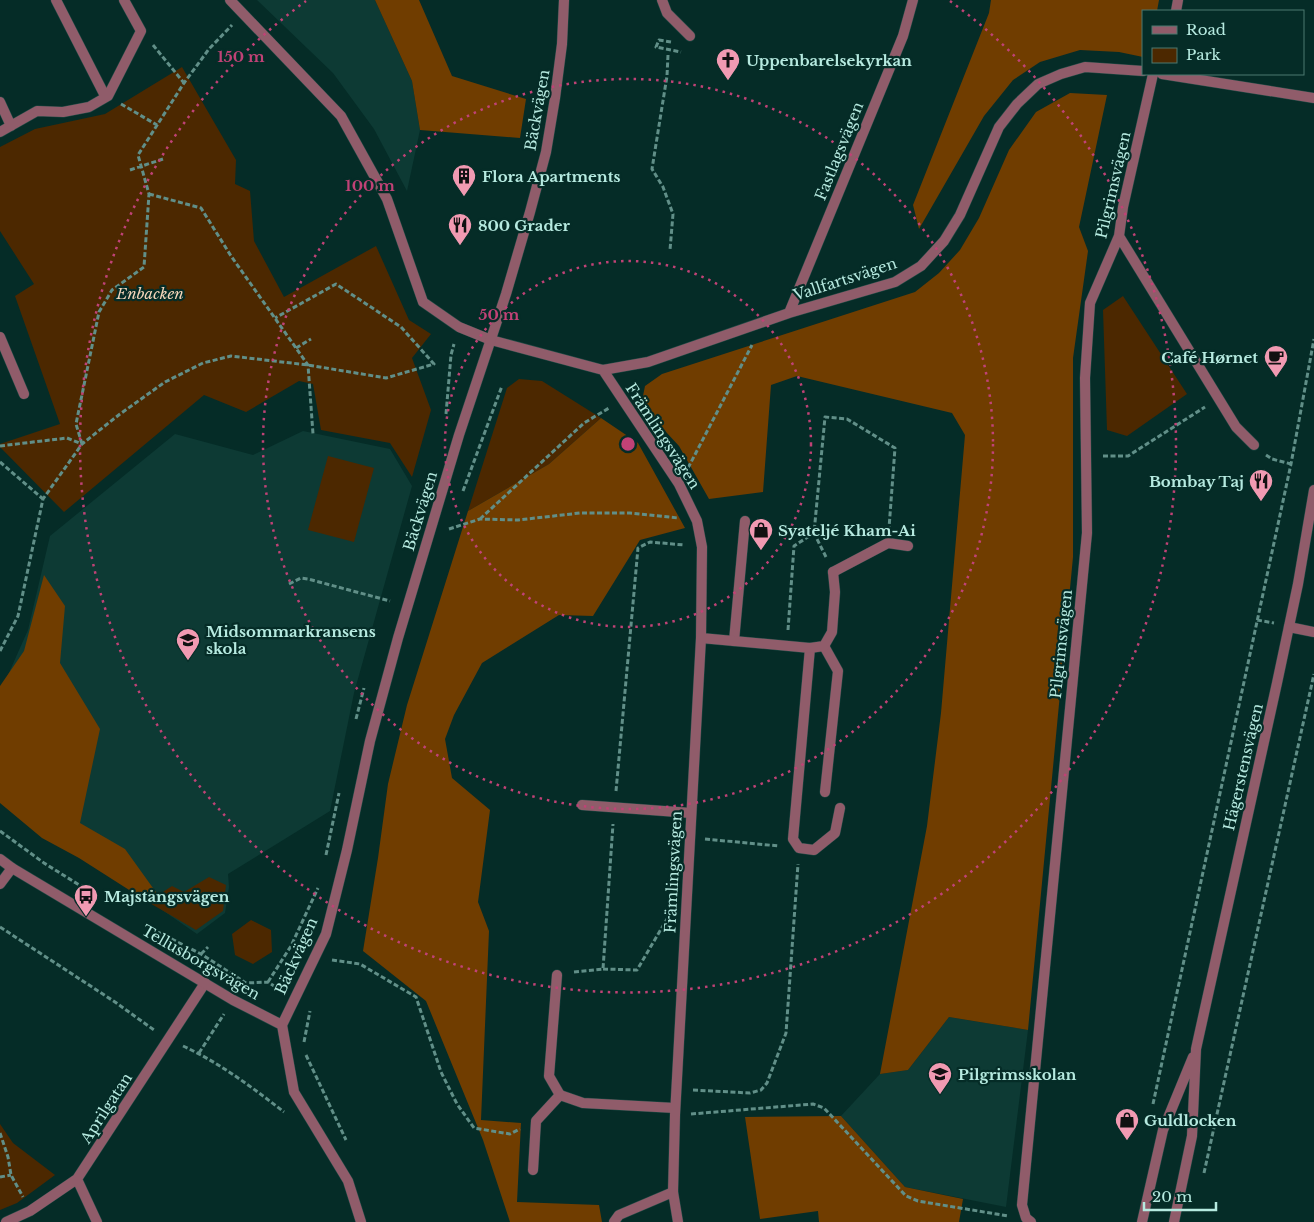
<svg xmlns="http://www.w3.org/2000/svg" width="1314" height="1222" viewBox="0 0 1314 1222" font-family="'Libre Baskerville',serif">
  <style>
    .built { fill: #0d3a34 }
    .green { fill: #4c2800 }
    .forest { fill: #703d00 }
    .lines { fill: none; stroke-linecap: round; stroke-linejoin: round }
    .service-casing { stroke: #214a45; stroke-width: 11 }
    .minor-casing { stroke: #214a45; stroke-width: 11 }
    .tertiary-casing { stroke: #214a45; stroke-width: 11 }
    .path { stroke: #618f88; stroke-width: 3; stroke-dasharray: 5 2.5; stroke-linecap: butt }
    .service { stroke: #905c6a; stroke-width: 10 }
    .minor { stroke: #905c6a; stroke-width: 10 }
    .tertiary { stroke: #905c6a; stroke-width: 10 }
    .ring { fill: none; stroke: #c04276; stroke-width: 2.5; stroke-dasharray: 2.5 5 }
    .labels { text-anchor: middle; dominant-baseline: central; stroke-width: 4.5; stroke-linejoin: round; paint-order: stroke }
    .poi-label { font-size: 15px; font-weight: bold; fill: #b6eae0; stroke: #052c27; text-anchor: start }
    .street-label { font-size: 15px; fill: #b6eae0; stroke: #052c27 }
    .park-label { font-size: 15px; font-style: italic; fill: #f5d5ba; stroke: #052c27 }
    .centre { fill: #c04276; stroke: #052c27; stroke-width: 2.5 }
    .ring-label { font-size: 15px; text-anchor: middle; font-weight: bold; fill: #c04276; stroke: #052c27; stroke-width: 4.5; stroke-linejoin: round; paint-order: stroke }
  </style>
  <rect width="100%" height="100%" fill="#052c27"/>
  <path class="built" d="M257,0H375L412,81L420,130L407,191L374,129L333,73Z
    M303,431L390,449L412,486L354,693L330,811L228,874L229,887L225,913L197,934L84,856L0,693L28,630L50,536L175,434L253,455Z
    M949,1017L1028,1030L1006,1207L905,1187L841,1116L880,1074L908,1070Z"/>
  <path class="green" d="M182,67L236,160L235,184L250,191L254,241L284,297L376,246L409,320L431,334L412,358L431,410L412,477L390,443L321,430L313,384L299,381L246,412L204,395L64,512L0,447V444L60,424L15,296L34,284L0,231V147L35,129L105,114Z
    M1123,296L1187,394L1127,436L1107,430L1103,310Z
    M519,379L542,381L601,418L549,464L468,511L507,388Z
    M328,456L374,468L354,542L308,530Z
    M209,877L226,885L223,911L196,930L148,902L172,886L184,892Z
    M251,920L271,930L272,952L253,964L235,955L232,934Z
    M0,1124L13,1143L55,1175L17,1203L0,1210Z"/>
  <path class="forest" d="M375,0H419L452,76L526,99L520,138L420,130L412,81Z
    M991,0H1159L1157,11H1143V57L1119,52L1080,50L1040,62L1013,80L984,116L919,229L913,205L989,13Z
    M1070,93L1107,95L1079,227L1088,251L1073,358V557L1028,1030L949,1017L908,1070L880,1074L927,826L941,713L965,435L952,413L797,376L771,385L763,492L709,499L679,446L654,419L642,401L645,386L662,374L915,292L939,273L960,250L979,218L1009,150L1036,112Z
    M601,418L638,443L685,528L640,540L593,616L559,615L482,663L454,715L445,739L452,778L490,810L478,902L489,931L481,1120L521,1123L517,1202L599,1205L602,1222H510L483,1140L426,1001L363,951L378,858L388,784L407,705L468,511L549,464Z
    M44,575L65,606L60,663L100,729L80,823L125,849L158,895L148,902L79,858L42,838L0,803V686L24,651Z
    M841,1116L905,1187L963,1199L959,1222H819L818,1211L760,1219L745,1117Z"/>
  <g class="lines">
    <g class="service-casing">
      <path id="service" d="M56,0L103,92L108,96
        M662,0L667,13L690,36
        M0,102L11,126
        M0,132L37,111L63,112L89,107L108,96L141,31L124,0
        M0,337L24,394
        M833,572L888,543L908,546
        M734,641L745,521
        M824,646L838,671L825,792
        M810,648L793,839L799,848L814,850L835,833L840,808
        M582,805L691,813
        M533,1170L536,1121L560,1095L549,1076L557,975
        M614,1222L619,1215L673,1192"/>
    </g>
    <g class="minor-casing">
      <path id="minor" d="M230,0L341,116L387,199L423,302L459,327L491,340L603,370L648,362L789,313L895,282L921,266L944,241L960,215L999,127L1017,104L1038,84L1061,74L1085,67L1143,71
        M1176,11L1178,0
        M1162,74L1314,98
        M1119,236L1236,427L1254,445
        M789,313L903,36L913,0
        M603,370L679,484L697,521L702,547L701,638L675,1115L673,1192L678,1222
        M1289,627L1314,632
        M701,638L810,648L824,646L832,632L835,592L833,572
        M0,884L12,868
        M560,1095L583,1103L675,1108
        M77,1179L97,1222
        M6,1222L30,1211L77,1179L205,983
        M1031,1222L1026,1218L1022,1205L1087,533L1085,378L1090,303L1119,236L1123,207L1153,74"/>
    </g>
    <g class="tertiary-casing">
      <path id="tertiary" d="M0,859L12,868L233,1000L282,1025
        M282,1025L326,934L347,850L370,741L398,638L459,435L506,294L530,212L546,152L555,98L562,44L564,0
        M282,1025L294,1092L348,1181L361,1222
        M1142,1222L1163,1130L1193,1057
        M1174,1222L1192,1136L1196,1049L1277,683L1298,584L1314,490"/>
    </g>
    <path class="path" d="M671,42L659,40L656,47L681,52
      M153,45L184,83
      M668,55L667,76L652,169L663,187L673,214L670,250
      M121,104L157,125
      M130,170L163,159
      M149,194L201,208L231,256L308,365L313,434
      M296,348L311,339
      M446,414L451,355L454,344
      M82,444L76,424L99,312L112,290L144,267L149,194L138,155L184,83L209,49L232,25
      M0,446L67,438L82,444
      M1266,455L1272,459L1291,464
      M1103,456H1128L1205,407
      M0,462L43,499
      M688,468L752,345
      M463,491L502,386
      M480,519L584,423L609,408
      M449,529L480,519L518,520L580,513H630L678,518
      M826,557L814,533L825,417L847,419L895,448L889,528
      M289,584L301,578L308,579L390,601
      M1257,620L1274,623
      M788,630L794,546L814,533
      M0,651L18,616L43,499L82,444L120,414L165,382L203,363L231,356L308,365L386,378L434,364L401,327L336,284L275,318
      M356,719L364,688
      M616,791L638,548L650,542L684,545
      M0,831L44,863L84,888
      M705,839L779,846
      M326,855L339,793
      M0,927L115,1002L154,1030
      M158,932L201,954L246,983L268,982L280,990
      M201,954L208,947
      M332,960L360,964L416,997L441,1072L457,1104L474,1128L510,1134L520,1129
      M603,969L637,970L667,919
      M574,972L603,969L613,824
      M268,982L291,946L318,888
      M304,1042L310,1011
      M183,1046C220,1063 253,1088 284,1112
      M199,1053L224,1014
      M306,1055L346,1140
      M693,1090L750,1093L761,1090L767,1083L786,1033L798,864
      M1153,1104L1291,464L1314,339
      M691,1114L813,1104L824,1108L906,1196L918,1201L1008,1216
      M0,1133L8,1157L11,1175L23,1197
      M1204,1173L1314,674
      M0,1177L11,1175"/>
    <use href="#service" class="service"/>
    <use href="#minor" class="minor"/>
    <use href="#tertiary" class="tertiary"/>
  </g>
  <g class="ring">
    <circle cx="628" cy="444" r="183"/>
    <circle cx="628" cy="444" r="365"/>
    <path d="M950 1A548 548 0 1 1 306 1"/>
  </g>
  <defs>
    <g id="church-pin" transform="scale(1.25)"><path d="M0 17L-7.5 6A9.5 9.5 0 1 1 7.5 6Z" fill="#f19ab2" stroke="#052c27"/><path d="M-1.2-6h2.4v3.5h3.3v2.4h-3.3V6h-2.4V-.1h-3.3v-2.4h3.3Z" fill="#111"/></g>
    <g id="building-pin" transform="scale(1.25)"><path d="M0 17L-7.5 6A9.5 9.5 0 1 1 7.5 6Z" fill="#f19ab2" stroke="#052c27"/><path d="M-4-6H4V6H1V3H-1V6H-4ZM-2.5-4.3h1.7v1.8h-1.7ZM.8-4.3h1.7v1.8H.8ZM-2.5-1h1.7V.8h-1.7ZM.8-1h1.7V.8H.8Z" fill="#111"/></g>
    <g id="restaurant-pin" transform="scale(1.25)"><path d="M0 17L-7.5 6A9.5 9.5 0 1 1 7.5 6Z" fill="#f19ab2" stroke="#052c27"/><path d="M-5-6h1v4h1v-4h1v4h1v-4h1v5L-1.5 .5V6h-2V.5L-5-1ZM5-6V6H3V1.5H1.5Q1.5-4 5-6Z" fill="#111"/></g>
    <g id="cafe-pin" transform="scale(1.25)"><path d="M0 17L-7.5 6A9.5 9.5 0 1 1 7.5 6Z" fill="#f19ab2" stroke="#052c27"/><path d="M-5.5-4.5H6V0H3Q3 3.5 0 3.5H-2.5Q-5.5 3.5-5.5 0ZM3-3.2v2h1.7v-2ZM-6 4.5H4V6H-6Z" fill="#111"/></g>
    <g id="shop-pin" transform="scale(1.25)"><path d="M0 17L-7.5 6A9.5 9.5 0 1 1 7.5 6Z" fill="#f19ab2" stroke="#052c27"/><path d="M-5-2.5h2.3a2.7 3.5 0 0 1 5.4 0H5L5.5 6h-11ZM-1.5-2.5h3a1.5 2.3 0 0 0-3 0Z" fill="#111"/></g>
    <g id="school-pin" transform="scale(1.25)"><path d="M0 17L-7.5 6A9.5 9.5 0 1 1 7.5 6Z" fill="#f19ab2" stroke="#052c27"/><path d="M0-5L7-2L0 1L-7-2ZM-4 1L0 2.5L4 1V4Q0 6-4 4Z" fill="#111"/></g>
    <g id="bus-pin" transform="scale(1.25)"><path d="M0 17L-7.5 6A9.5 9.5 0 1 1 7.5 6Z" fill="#f19ab2" stroke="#052c27"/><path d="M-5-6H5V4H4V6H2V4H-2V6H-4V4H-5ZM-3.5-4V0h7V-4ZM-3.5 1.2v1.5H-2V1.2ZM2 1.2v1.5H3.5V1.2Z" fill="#111"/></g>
  </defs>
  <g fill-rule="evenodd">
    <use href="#church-pin" x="728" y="60"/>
    <use href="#building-pin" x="464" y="176"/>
    <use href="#restaurant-pin" x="460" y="225"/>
    <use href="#cafe-pin" x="1276" y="357"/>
    <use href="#restaurant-pin" x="1261" y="481"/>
    <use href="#shop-pin" x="761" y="530"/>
    <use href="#school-pin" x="188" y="640"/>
    <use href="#bus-pin" x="86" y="896"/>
    <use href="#school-pin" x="940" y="1074"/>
    <use href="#shop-pin" x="1127" y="1120"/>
  </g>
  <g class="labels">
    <g class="poi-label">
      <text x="746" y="60">Uppenbarelsekyrkan</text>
      <text x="482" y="176">Flora Apartments</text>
      <text x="478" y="225">800 Grader</text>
      <text x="1258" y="357" text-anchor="end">Café Hørnet</text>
      <text x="1244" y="481" text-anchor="end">Bombay Taj</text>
      <text x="778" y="530">Syateljé Kham-Ai</text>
      <text x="206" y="631">Midsommarkransens<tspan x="206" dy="17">skola</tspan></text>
      <text x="104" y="896">Majstångsvägen</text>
      <text x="958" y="1074">Pilgrimsskolan</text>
      <text x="1144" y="1120">Guldlocken</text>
    </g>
    <g class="street-label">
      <text transform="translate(537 110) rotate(-80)">Bäckvägen</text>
      <text transform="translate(839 151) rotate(-68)">Fastlagsvägen</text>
      <text transform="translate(1113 185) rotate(-77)">Pilgrimsvägen</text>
      <text transform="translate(845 279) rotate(-18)">Vallfartsvägen</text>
      <text transform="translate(663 436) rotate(57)">Främlingsvägen</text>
      <text transform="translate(420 511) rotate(-73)">Bäckvägen</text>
      <text transform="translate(1061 644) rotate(-84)">Pilgrimsvägen</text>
      <text transform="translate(1243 767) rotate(-77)">Hägerstensvägen</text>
      <text transform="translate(673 872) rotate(-87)">Främlingsvägen</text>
      <text transform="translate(296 956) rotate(-66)">Bäckvägen</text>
      <text transform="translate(201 962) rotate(30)">Tellusborgsvägen</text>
      <text transform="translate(106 1108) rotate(-57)">Aprilgatan</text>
    </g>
    <g class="park-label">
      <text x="150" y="293">Enbacken</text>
    </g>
  </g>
  <circle cx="628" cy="444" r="8" class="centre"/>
  <g class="ring-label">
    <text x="241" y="62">150 m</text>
    <text x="370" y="191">100 m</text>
    <text x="499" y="320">50 m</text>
  </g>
  <rect x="1142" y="10" width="162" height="65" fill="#052c27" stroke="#4c7871"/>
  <rect x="1152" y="26" width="25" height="8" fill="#905c6a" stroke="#4c7871"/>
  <text x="1186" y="35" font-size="15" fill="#b6eae0">Road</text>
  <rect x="1152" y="48" width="25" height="15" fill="#4c2800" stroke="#4c7871"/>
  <text x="1186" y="60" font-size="15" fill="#b6eae0">Park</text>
  <path d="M1144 1202v8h72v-8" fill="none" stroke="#b6eae0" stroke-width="2.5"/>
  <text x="1152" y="1202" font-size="15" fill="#b6eae0" stroke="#052c27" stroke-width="4" paint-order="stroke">20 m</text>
</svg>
